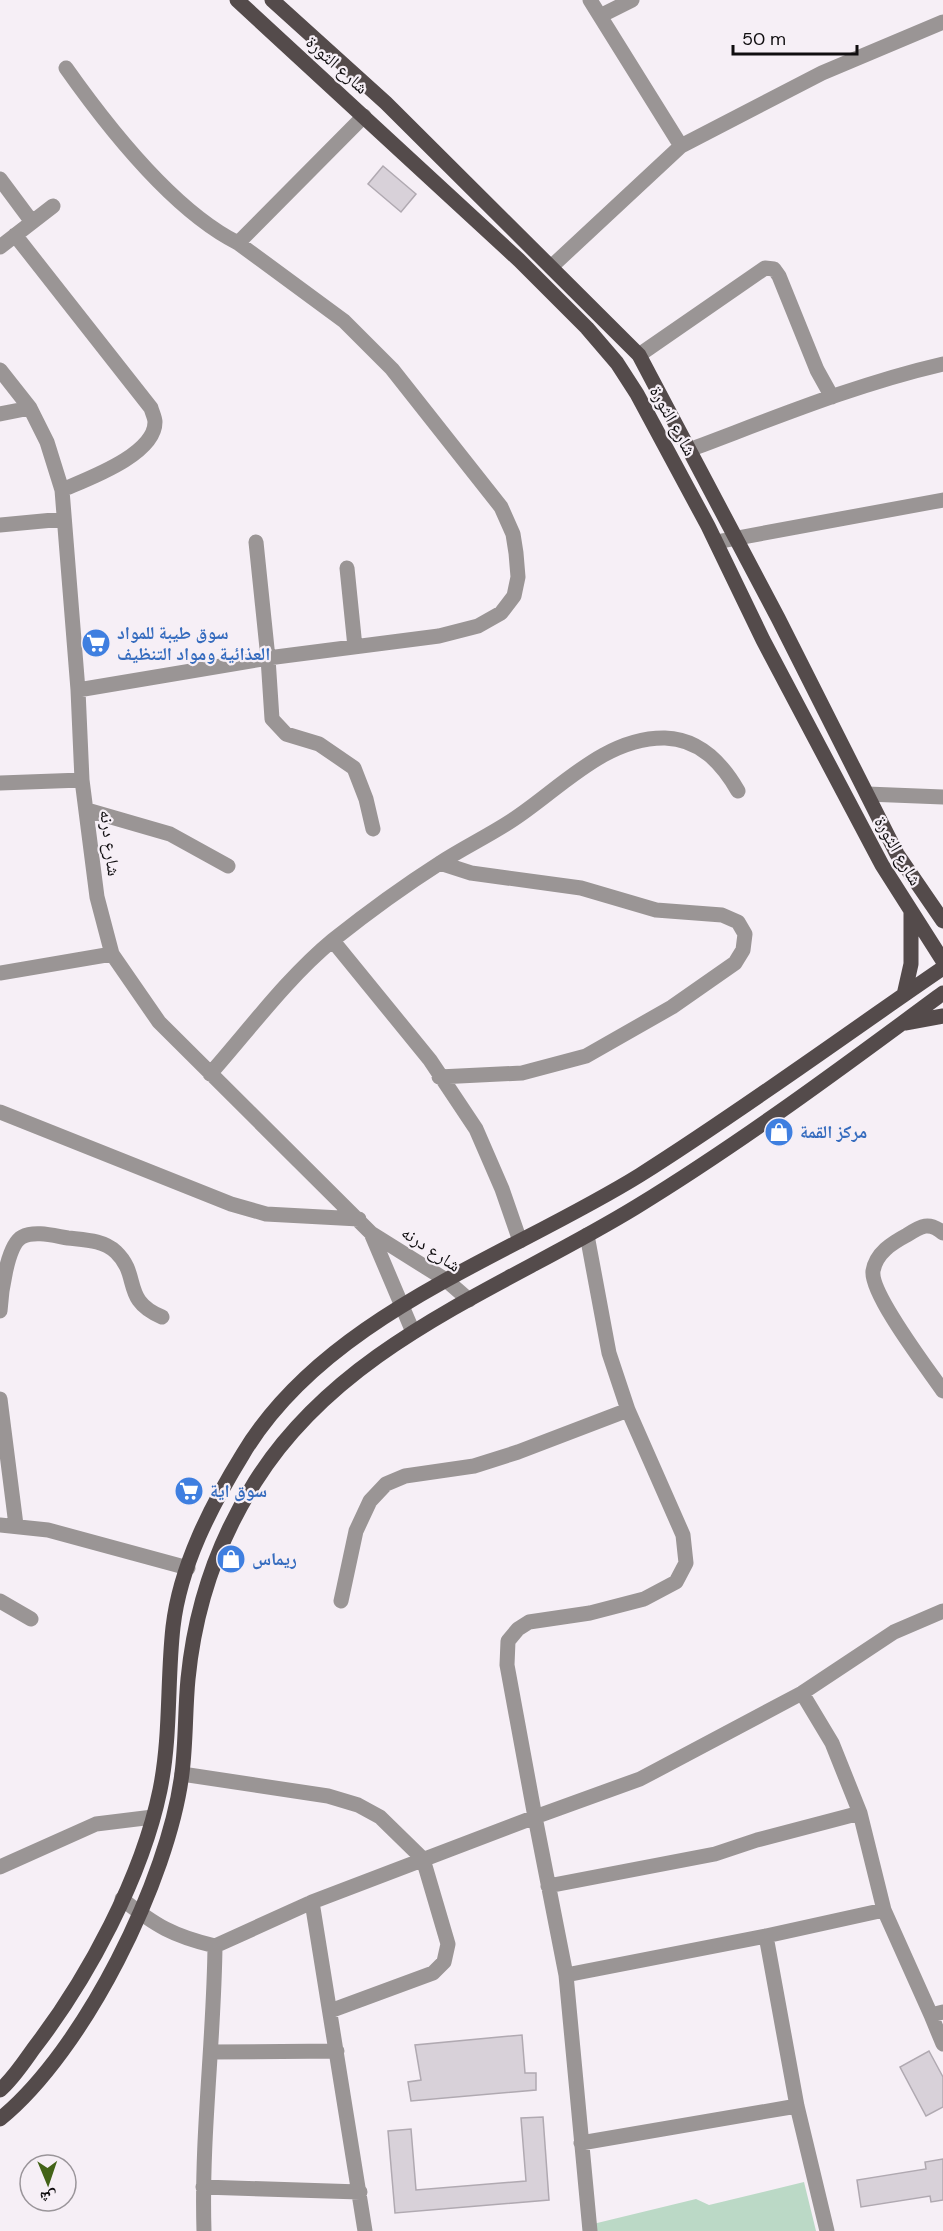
<svg xmlns="http://www.w3.org/2000/svg" width="943" height="2231" viewBox="0 0 943 2231" font-family="'DM Sans','Noto Naskh Arabic',sans-serif">
  <style>
    .green { fill: #bbd9c6 }
    .building { fill: #d8d1d9; stroke: #b0a9b1; stroke-width: 1.5 }
    .lines { fill: none; stroke-linecap: round; stroke-linejoin: round }
    .street { stroke: #9a9595; stroke-width: 15 }
    .primary { stroke: #544b4b; stroke-width: 15 }
    .labels { text-anchor: middle; dominant-baseline: central; stroke-width: 4.5; stroke-linejoin: round; paint-order: stroke }
    .street-label { font-size: 18px; fill: #100e10; stroke: #f6eff6 }
    .shop-label { font-size: 18px; font-weight: bold; fill: #366cbe; stroke: #f6eff6; text-anchor: start }
  </style>
  <rect width="100%" height="100%" fill="#f6eff6"/>
  <path class="green" d="M804,2182L816,2231H593V2224L696,2199L709,2205Z"/>
  <path class="building" d="M383,166L416,194L401,212L368,184Z
    M522,2035L525,2073H536V2090L411,2101L408,2082L421,2080L415,2045Z
    M929,2051L943,2077V2107L926,2116L900,2067Z
    M543,2117L549,2200L395,2213L388,2131L411,2129L416,2190L526,2181L521,2118Z
    M943,2159V2200L931,2202L930,2196L861,2207L857,2180L926,2169L925,2162Z"/>
  <g class="lines">
    <path class="street" d="M590,0L681,146
      M600,16L632,0
      M66,68C107,126 174,211 238,243
      M0,179L32,222
      M15,235L151,408C152,412 155,418 155,422C155,455 87,479 62,490
      M0,247L53,206
      M551,267L681,146L822,73L943,22
      M639,355L765,268L774,269L779,276L817,370L832,397
      M0,370L30,408L47,442L62,490L78,690L82,780L97,897L112,954L159,1022L371,1233L446,1280L469,1300
      M0,414L30,408
      M689,450C772,419 856,384 943,364
      M0,525L64,519
      M256,542L268,658L439,636L478,626L501,613L514,596L518,577L516,553L513,534L501,507L392,369L344,321L238,243L364,116
      M716,542L943,500
      M347,568L355,647
      M78,690L268,658L272,719L286,734L319,744L354,768L366,799L373,829
      M0,783L82,780
      M867,794L943,797
      M87,810L170,834L228,866
      M333,941L430,1060L476,1129L502,1189L520,1241
      M0,973L112,954
      M210,1074C249,1030 287,978 333,940C367,913 404,886 440,863C463,848 488,836 511,821C558,791 604,737 665,738C700,739 722,763 738,791
      M439,1077L522,1073L586,1056L672,1007L735,963L743,950L745,934L738,922L722,915L656,910L581,888L471,873L440,863
      M0,1112L231,1204L266,1214L359,1219
      M371,1233L413,1332
      M943,1233C929,1221 921,1226 907,1235C892,1243 876,1253 873,1271C870,1294 928,1369 943,1391
      M0,1311C1,1294 7,1245 22,1237C35,1230 55,1236 68,1238C85,1240 103,1240 116,1252C141,1276 121,1300 162,1317
      M0,1399L16,1525
      M0,1525L48,1530L188,1568
      M0,1601L31,1619
      M341,1601L356,1531L370,1501L386,1484L405,1476L474,1466L518,1452L628,1410
      M802,1693L832,1743L860,1813L884,1910L931,2015L943,2012
      M182,1774L328,1796L358,1805L380,1817L423,1859L448,1944L444,1962L433,1973L330,2011
      M0,1867L96,1824L153,1817
      M548,1886L715,1854L757,1840L860,1813
      M122,1899C156,1926 173,1936 215,1946C214,2041 201,2136 204,2231
      M766,1936L797,2106L827,2231
      M215,1946L312,1902
      M566,1975L535,1817L640,1779L802,1693L894,1632L943,1611
      M931,2015L943,2044
      M211,2052L337,2051
      M581,2143L797,2106
      M203,2187L360,2192
      M365,2231L312,1902L535,1817L507,1665L508,1641L518,1629L529,1622L590,1613L644,1599L676,1582L686,1563L683,1535L628,1410L609,1353L587,1235
      M590,2231L566,1975L766,1936L884,1910"/>
    <path class="primary" d="M237,0L519,260L587,328L617,363L637,394L708,526L763,640L882,865L943,961
      M272,0L386,103L639,355L778,618L897,854L943,921
      M904,995L911,964V913
      M905,1023L943,1016
      M0,2090C13,2079 24,2062 34,2048C88,1978 142,1877 160,1790C171,1736 167,1681 173,1627C180,1566 211,1506 243,1454C326,1315 508,1257 640,1175C743,1110 842,1037 943,968
      M0,2119C84,2051 169,1879 182,1773C186,1742 185,1710 188,1679C195,1608 217,1542 255,1482C342,1343 502,1289 636,1207C742,1142 843,1067 943,993"/>
  </g>
  <defs>
    <g id="supermarket-disc" transform="scale(1.5)"><circle r="9.5" fill="#3f7fe0" stroke="#f6eff6"/><path d="M-6-5.5h2.5l.6 2H6L4.5 2H-2.5L-4.4-4H-6ZM-1.5 3.2a1.3 1.3 0 1 0 .1 0ZM3 3.2a1.3 1.3 0 1 0 .1 0Z" fill="#fff"/></g>
    <g id="shop-disc" transform="scale(1.5)"><circle r="9.5" fill="#3f7fe0" stroke="#f6eff6"/><path d="M-5-2.5h2.3a2.7 3.5 0 0 1 5.4 0H5L5.5 6h-11ZM-1.5-2.5h3a1.5 2.3 0 0 0-3 0Z" fill="#fff"/></g>
  </defs>
  <g fill-rule="evenodd">
    <use href="#supermarket-disc" x="96" y="643"/>
    <use href="#shop-disc" x="779" y="1132"/>
    <use href="#supermarket-disc" x="189" y="1491"/>
    <use href="#shop-disc" x="231" y="1559"/>
  </g>
  <g class="labels">
    <g class="street-label">
      <text transform="translate(337 65) rotate(42)">شارع الثورة</text>
      <text transform="translate(673 421) rotate(61)">شارع الثورة</text>
      <text transform="translate(110 843) rotate(83)">شارع درنه</text>
      <text transform="translate(898 851) rotate(60)">شارع الثورة</text>
      <text transform="translate(431 1249) rotate(34)">شارع درنه</text>
    </g>
    <g class="shop-label">
      <text x="117" y="633">سوق طيبة للمواد<tspan x="117" dy="21">العذائية ومواد التنظيف</tspan></text>
      <text x="800" y="1132">مركز القمة</text>
      <text x="210" y="1491">سوق اية</text>
      <text x="252" y="1559">ريماس</text>
    </g>
  </g>
  <g transform="translate(48 2183) rotate(178)"><circle r="28" fill="#f6eff6" stroke="#9a959a" stroke-width="1.5"/>
  <path d="M0-4.5L10 22L0 15L-10 22Z" fill="#436318"/>
  <text y="-9" font-size="16" font-weight="bold" text-anchor="middle" fill="#100e10">ش</text>
  </g>
  <path d="M733 45v9h124v-9" fill="none" stroke="#100e10" stroke-width="3"/>
  <text x="742" y="45" font-size="18" fill="#100e10" stroke="#f6eff6" stroke-width="4.5" paint-order="stroke">50 m</text>
</svg>
